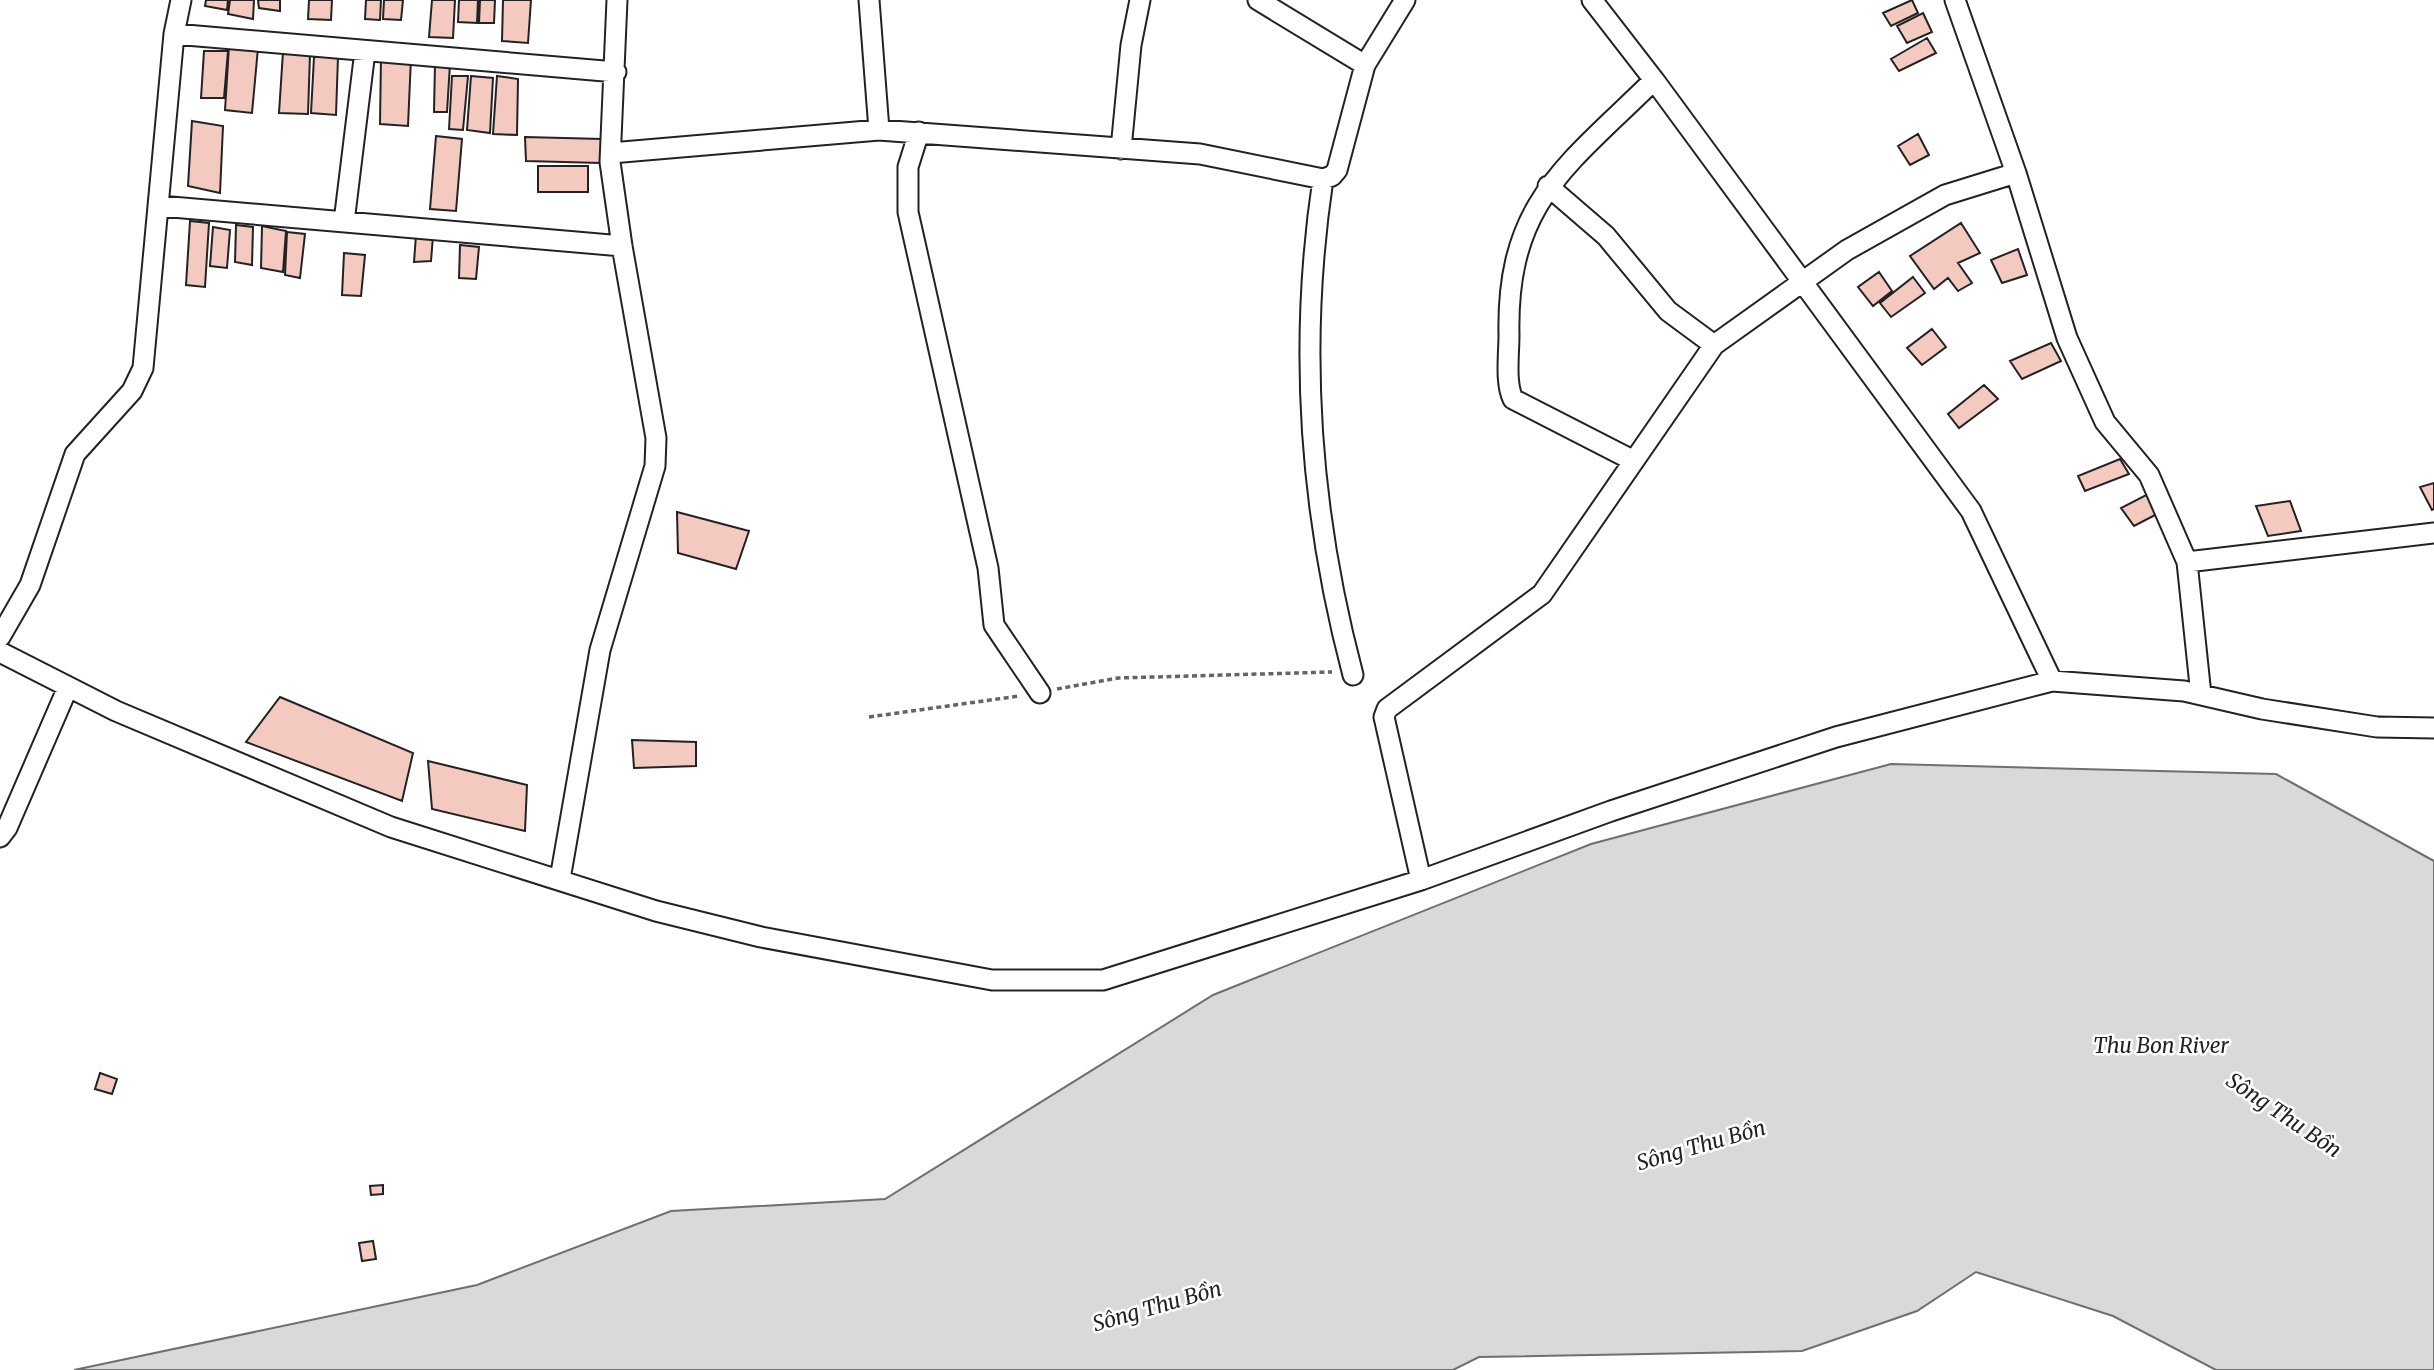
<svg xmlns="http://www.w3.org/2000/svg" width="2434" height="1370" viewBox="0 0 2434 1370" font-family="Merriweather,serif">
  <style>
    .water { fill: #d9d9d9; stroke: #6f6f6f; stroke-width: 2 }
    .building { fill: #f3c9c0; stroke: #222; stroke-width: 2 }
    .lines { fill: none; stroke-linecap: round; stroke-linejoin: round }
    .minor-casing { stroke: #222; stroke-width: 23 }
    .path { stroke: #646464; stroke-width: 3.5; stroke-dasharray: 5 3.5; stroke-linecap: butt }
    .minor { stroke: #fff; stroke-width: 19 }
    .labels { text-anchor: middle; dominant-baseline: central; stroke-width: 5; stroke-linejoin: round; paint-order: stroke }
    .water-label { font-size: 21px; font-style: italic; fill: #222; stroke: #fff }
  </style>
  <rect width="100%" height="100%" fill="#fff"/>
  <path class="water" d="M1891,764L2276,774L2434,861V1370H2216L2113,1316L1976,1272L1917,1311L1802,1351L1479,1357L1453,1370H74L477,1285L671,1211L885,1199L1213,995L1591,844Z"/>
  <path class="building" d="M206,0H228L227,10L205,6Z
    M230,0H254L253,19L228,14Z
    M258,0H280V11L259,8Z
    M309,0H332L331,20L308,19Z
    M366,0H381L380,20L365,19Z
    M384,0H403L401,20L383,19Z
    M432,0H455L453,38L429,37Z
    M459,0H478L477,23L458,22Z
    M480,0H495L494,23H479Z
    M503,0H531L528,43L502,41Z
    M1912,0L1918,13L1891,26L1883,13Z
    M1923,13L1932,32L1907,43L1897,26Z
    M1927,38L1936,53L1899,71L1891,59Z
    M229,46L258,48L252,113L225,110Z
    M204,51H228L224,98H201Z
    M283,52L310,54L308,114L279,113Z
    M314,57H338L336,115L311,113Z
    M381,57L411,58L408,126L380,124Z
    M435,63L450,64L447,112H434Z
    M452,76H468L463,130L449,129Z
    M471,76L493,78L490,133L467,130Z
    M497,76L518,79L517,135L493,134Z
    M192,121L223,126L220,193L188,186Z
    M1918,134L1929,155L1910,165L1898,146Z
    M436,136L462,139L456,211L430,209Z
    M525,137L602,139L601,163L526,161Z
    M538,166H588V192H538Z
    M190,221L209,223L205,287L186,285Z
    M1961,223L1980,253L1958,263L1972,283L1958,291L1948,278L1934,289L1910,256Z
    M236,225L253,227L252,265L235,262Z
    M262,226L286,231L283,272L261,268Z
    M213,227L230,230L227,268L210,266Z
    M287,232L305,234L300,278L285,275Z
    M416,235L433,236L431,261L414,262Z
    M460,245L479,247L476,279L459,278Z
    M2018,249L2027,275L2002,283L1991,260Z
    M344,253L365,255L361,296L342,295Z
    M1879,272L1892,291L1873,306L1858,287Z
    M1913,277L1925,293L1891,317L1880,303Z
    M1932,329L1946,347L1922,365L1907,348Z
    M2051,343L2061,361L2022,379L2010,361Z
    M1984,385L1998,399L1959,428L1948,414Z
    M2120,459L2129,474L2085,491L2078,476Z
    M2434,483V509L2432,510L2420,487Z
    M2148,494L2159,513L2134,526L2121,508Z
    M2290,501L2301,531L2268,536L2256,506Z
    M677,512L749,531L736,569L678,553Z
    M280,697L413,753L402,801L246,742Z
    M632,740L696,742V766L634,768Z
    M428,761L527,785L525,831L432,809Z
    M100,1073L117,1079L112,1094L95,1089Z
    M383,1185V1194L371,1195L370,1186Z
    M373,1241L376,1259L362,1261L359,1243Z"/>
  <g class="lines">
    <g class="minor-casing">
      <path id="minor" d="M869,0L879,130
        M1258,0L1365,65
        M1592,0L1654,80L1971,511L2052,681
        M1955,0L2016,173L2067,338L2105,422L2149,475L2187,562L2201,695
        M174,34L616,72
        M919,132L908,167V212L988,568L994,625L1040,693
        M1121,149L1131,45L1140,0
        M611,153L879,130L1200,154L1323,179L1332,176L1337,170L1365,65L1405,0
        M1323,179C1298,345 1310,513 1353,675
        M1548,186L1606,236L1668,311L1714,345
        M160,206L622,246
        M344,222L365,51
        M1634,461L1513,399C1505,383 1509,354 1509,335C1506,202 1568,165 1654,80
        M2187,562L2434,533
        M0,637L30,585L75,454L132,391L143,368L174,34L181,0
        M0,652L116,711L391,827L656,911L761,937L992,980H1103L1421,880L1611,811L1836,737L2052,681L2184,691L2262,709L2377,727L2434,728
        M0,837L7,828L68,687
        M560,879L600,650L655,466L656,438L622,246L610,162L617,0
        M1421,880L1384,717L1387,709L1542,594L1714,345L1847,250L1945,195L2016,173"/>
    </g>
    <path class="path" d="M1057,689L1118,678L1332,672
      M869,717L1019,696"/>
    <use href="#minor" class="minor"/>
  </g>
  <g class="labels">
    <g class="water-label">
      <text x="2161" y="1045">Thu Bon River</text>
      <text transform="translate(2284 1115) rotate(34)">Sông Thu Bồn</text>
      <text transform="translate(1701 1145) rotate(-16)">Sông Thu Bồn</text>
      <text transform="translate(1157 1306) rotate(-16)">Sông Thu Bồn</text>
    </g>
  </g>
</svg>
